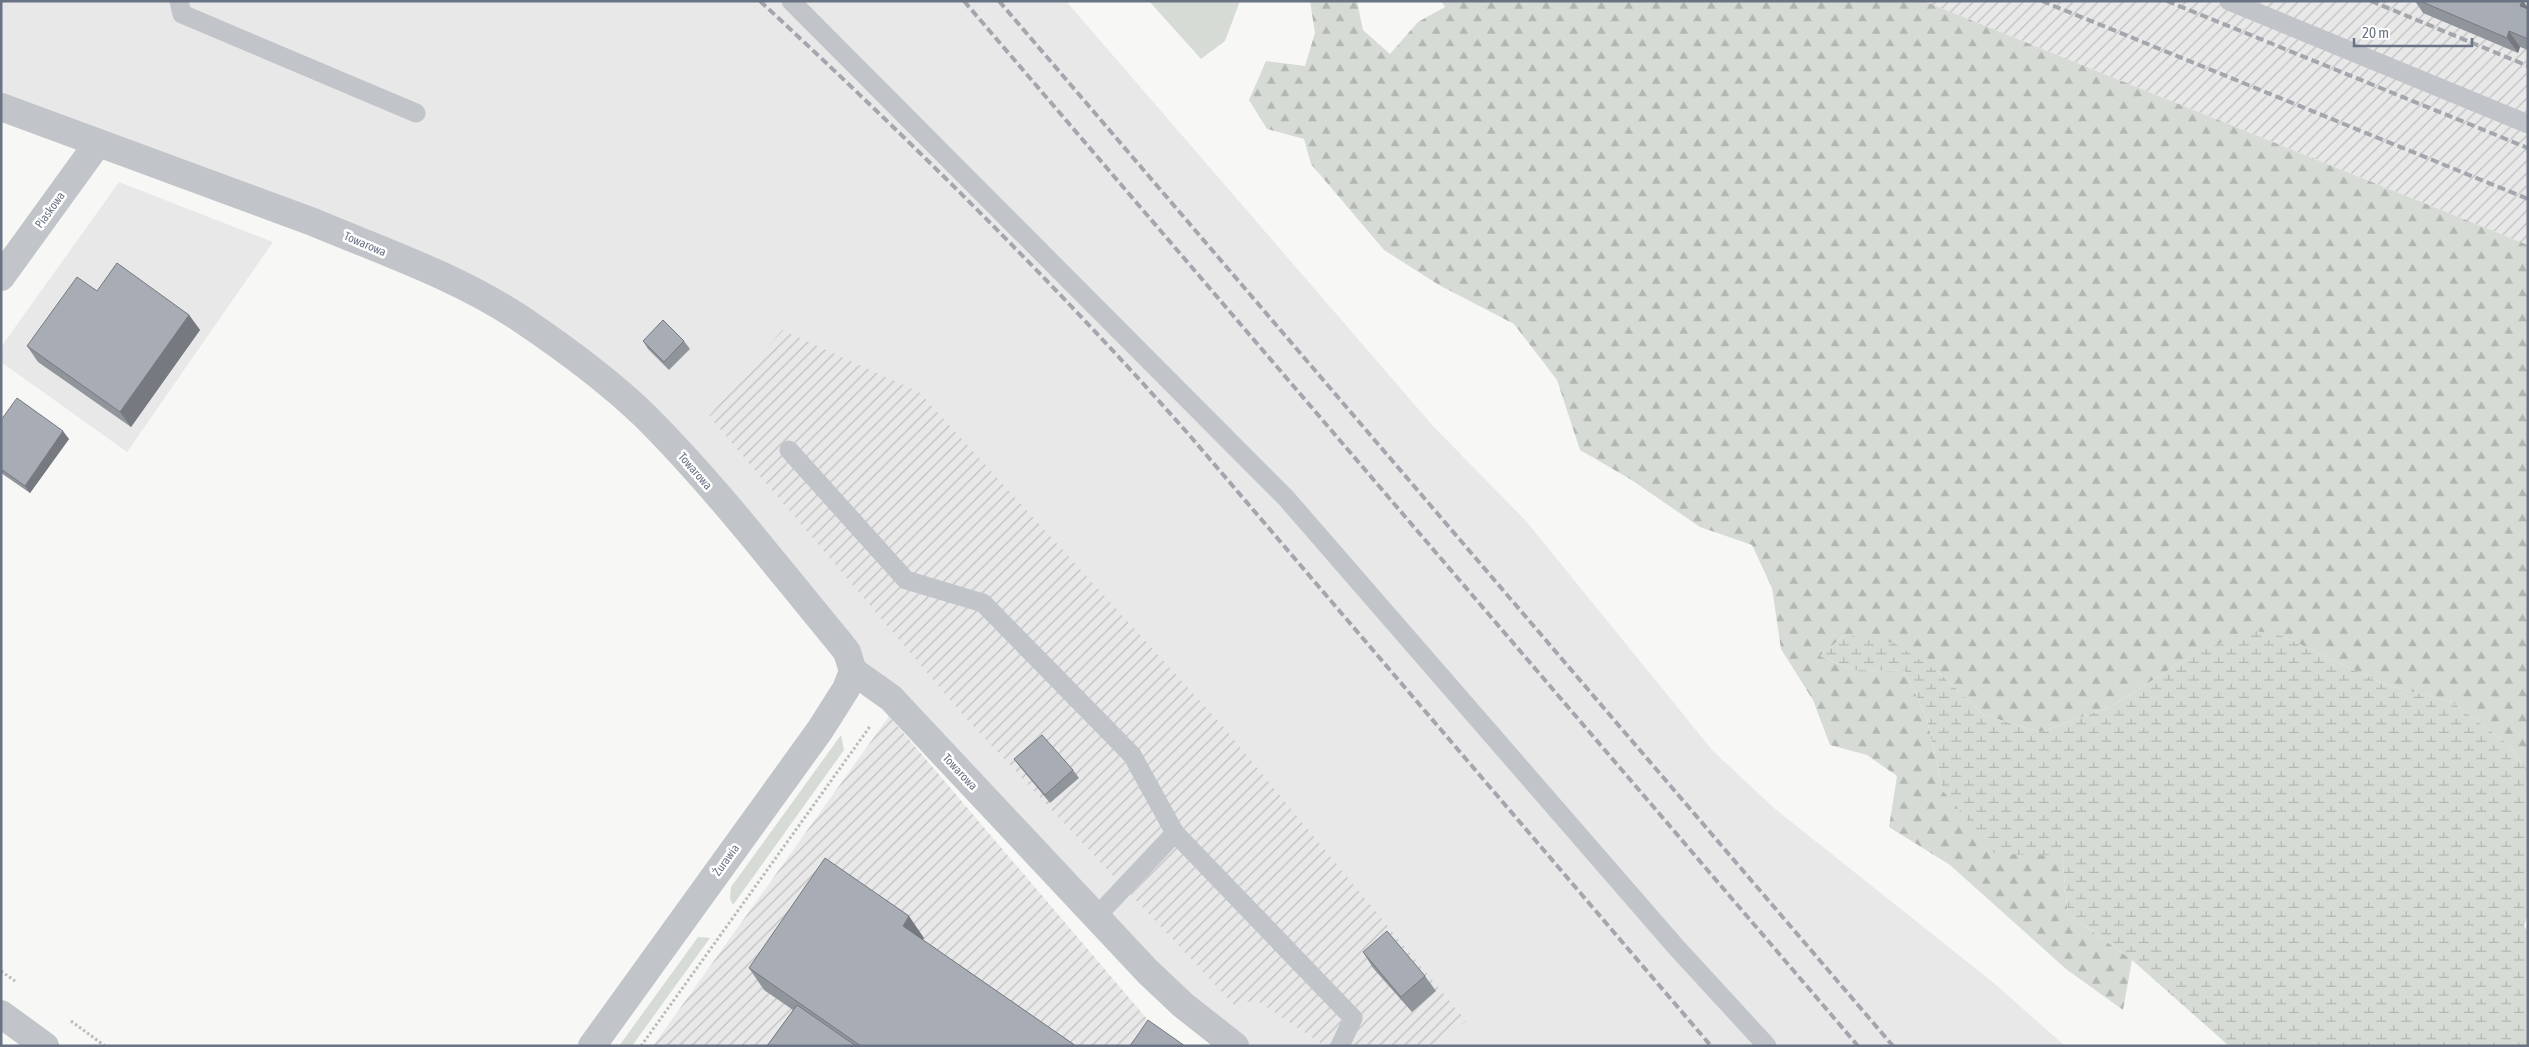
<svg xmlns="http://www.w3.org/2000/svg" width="2529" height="1047" viewBox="0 0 2529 1047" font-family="'Asap Condensed',sans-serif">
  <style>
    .built { fill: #e8e8e8 }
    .industrial { fill: url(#industrial-furrows) }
    .green { fill: #d6dcd5 }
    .forest { fill: url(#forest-firs) }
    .wetland { fill: url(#wetland-marsh) }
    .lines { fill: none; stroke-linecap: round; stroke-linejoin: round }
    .path { stroke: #b9bbbe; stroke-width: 3; stroke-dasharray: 2.5 2.5; stroke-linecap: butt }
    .lane { stroke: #c1c4c8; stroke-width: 19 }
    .street { stroke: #c1c4c8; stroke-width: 28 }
    .rail { stroke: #a3a7ad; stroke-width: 4; stroke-dasharray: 8 4; stroke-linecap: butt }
    .wall { fill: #90959c }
    .shaded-wall { fill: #76797f }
    .building { fill: #a8adb5; stroke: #76797f }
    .labels { text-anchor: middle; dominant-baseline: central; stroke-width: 5; stroke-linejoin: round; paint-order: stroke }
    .street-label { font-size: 12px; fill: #697384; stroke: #fff }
  </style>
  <defs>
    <pattern id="industrial-furrows" width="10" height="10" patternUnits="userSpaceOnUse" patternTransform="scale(1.25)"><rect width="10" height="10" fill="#e8e8e8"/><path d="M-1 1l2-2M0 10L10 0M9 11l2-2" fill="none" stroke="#c0c0c2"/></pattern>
    <pattern id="forest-firs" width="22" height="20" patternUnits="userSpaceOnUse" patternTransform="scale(1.25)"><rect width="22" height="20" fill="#d6dcd5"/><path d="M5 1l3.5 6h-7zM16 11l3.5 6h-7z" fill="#b2b7b2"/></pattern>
    <pattern id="wetland-marsh" width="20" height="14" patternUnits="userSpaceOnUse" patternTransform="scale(1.25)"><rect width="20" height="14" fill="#d6dcd5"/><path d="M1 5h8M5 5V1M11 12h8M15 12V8" fill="none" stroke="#b2b7b2"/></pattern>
  </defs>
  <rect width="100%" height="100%" fill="#f7f8f5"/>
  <path class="built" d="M1,1H1066L1433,426L1526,521L1713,751L1774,808L1995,984L2065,1046H1242L1185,1002L867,670L692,461L521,315L1,103Z
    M119,182L273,242L127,452L1,362V347Z"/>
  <path class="industrial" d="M1924,1H2528V245Z
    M782,330L919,392L1221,724L1466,1021L1437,1046H1325L1256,1000L1234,1005L964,716L709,416Z
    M889,716L1165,1040L1174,1046H653Z"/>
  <path class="green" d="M1149,1H1240L1225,41L1201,59Z
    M841,735L844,750L733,905L730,899L731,887Z
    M698,937L710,938L632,1046H619Z"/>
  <path class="forest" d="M1310,1H1357L1363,30L1390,54L1418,22L1445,7L1441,1H1924L2528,245V774L2510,746L2452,702L2386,685L2280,635L2194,654L2112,706L2041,732L1984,715L1937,671L1845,635L1820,656L1853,670L1905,671L1927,719L1943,791L2062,856L2068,914L2132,960L2123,1010L2066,969L1950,865L1889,827L1897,776L1867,755L1830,745L1813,700L1781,649L1772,588L1752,545L1700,527L1630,479L1580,450L1557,380L1514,324L1439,285L1384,250L1311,164L1304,139L1267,129L1249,100L1266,61L1305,66L1315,33Z"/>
  <path class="wetland" d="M2251,630L2280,635L2386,685L2452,702L2510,746L2528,774V914L2524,926L2528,932V1046H2229L2132,960L2068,914L2062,856L1995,854L1943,791L1927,719L1905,671L1853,670L1820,656L1845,635L1894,643L1937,671L1984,715L2041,732L2112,706L2194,654Z"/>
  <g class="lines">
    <path class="path" d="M1,971L15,981
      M71,1021L105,1046
      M641,1046L871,725"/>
    <path class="lane" d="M179,1L182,14L416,113
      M791,1L1286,498L1676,947L1767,1046
      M2229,1L2528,124
      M789,450L906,580L983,603L1132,755L1175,833
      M1096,917L1175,833L1353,1018L1340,1046"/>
    <path class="street" d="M1,107L313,222C382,251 458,277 521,319C564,348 608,380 646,417C716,487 777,567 840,643L847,652L853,671L891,698L1148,972L1183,1005L1235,1046
      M1,277L98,143
      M1,1014L45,1046
      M592,1046L820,730L846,689L853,671"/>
    <path class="rail" d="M760,1C910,140 1056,284 1191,437L1711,1046
      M964,1L1858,1046
      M999,1L1893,1046
      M2042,1L2528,199
      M2167,1L2528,148
      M2371,1L2528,66"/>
  </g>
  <path class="wall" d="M2415,1H2523L2528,8V50L2520,47L2518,53L2423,13Z
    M97,291L189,315L200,330L131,427L38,362L27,346Z
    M643,341H684L690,349L669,370L648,349Z
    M1,420L69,439L30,493L1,473Z
    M1014,759L1073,770L1079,778L1050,803L1020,767Z
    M924,938L923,940L1076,1046H767L793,1010L764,990L749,968Z
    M1363,952L1425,976L1436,991L1412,1012L1373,968Z"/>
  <path class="shaded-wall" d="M2522,1H2523L2528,8V17L2520,6Z
    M2509,31L2520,47L2518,53L2507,38Z
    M189,315L200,330L131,427L120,412Z
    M63,431L69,439L30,493L25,486Z
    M909,916L924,938L918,948L903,926Z"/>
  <path class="building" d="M2420,1H2522L2520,6L2528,9V39L2509,31L2507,38Z
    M117,263L189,315L120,412L27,346L77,277L97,291Z
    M663,320L684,341L664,362L643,341Z
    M17,398L63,431L25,486L1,469V420Z
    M1042,735L1073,770L1045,795L1014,759Z
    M825,858L909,916L903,926L1076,1046H861L749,968Z
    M1387,931L1425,976L1401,997L1363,952Z
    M797,1005L856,1046H767Z
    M1148,1020L1185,1046H1130Z"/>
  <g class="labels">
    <g class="street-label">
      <text transform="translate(50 210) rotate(-54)">Piaskowa</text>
      <text transform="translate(365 244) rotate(23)">Towarowa</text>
      <text transform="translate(695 471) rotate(49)">Towarowa</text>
      <text transform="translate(960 772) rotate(47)">Towarowa</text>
      <text transform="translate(726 860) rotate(-54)">Żurawia</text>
    </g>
  </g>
  <rect width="2529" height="1047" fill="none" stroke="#697384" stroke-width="5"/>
  <path d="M2354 38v8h118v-8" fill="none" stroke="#697384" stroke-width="2.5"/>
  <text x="2362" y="38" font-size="15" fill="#697384" stroke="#ffffff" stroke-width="4" paint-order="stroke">20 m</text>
</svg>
